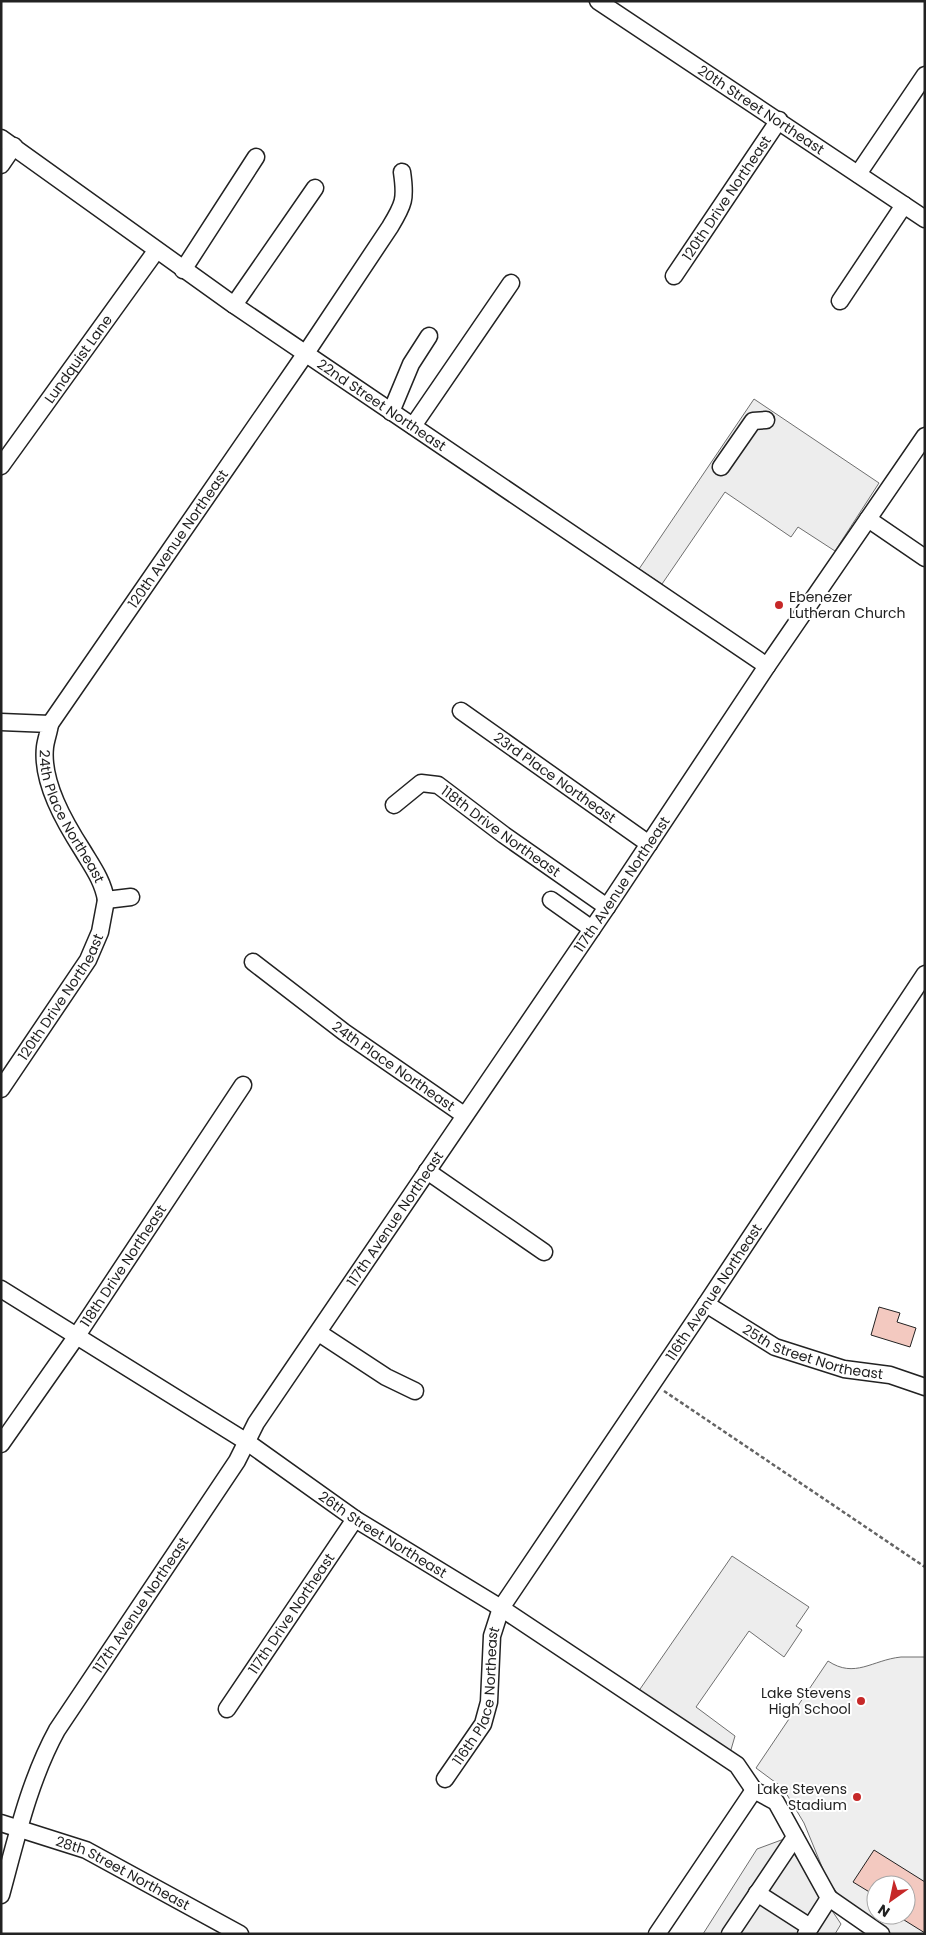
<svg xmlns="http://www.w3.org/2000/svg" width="926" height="1935" viewBox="0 0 926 1935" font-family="Poppins,sans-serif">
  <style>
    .green { fill: #eee; stroke: #6f6f6f; fill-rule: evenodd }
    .parking { fill: #ededed; stroke: #6f6f6f }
    .building { fill: #f3c9c0; stroke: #222 }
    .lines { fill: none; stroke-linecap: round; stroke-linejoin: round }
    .minor-casing { stroke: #222; stroke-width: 19 }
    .path { stroke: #646464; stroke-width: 2.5; stroke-dasharray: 4 2.5; stroke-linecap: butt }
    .minor { stroke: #fff; stroke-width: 16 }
    .poi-dot { fill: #c62828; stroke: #fff; stroke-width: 2 }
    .labels { text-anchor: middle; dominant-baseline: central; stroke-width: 4; stroke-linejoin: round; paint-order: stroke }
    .street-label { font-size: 14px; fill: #222; stroke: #fff }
    .poi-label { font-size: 14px; fill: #222; stroke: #fff; text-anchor: end }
  </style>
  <rect width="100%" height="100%" fill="#fff"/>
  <path class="green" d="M901,1657H925V1934H891L840,1897L827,1879L804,1823L783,1788L756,1768L828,1661C855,1679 872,1660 901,1657ZM876,1885H906V1915H876Z"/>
  <path class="parking" d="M754,399L879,483L835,551L798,527L791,537L725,492L662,584L639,569Z
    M732,1556L809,1607L796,1626L802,1630L784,1657L749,1631L696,1707L735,1736L730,1753L638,1692Z
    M784,1839L841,1924L835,1934H703L757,1849Z"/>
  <path class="building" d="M879,1307L900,1313L897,1322L916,1328L910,1347L871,1335Z
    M874,1850L925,1882V1933L896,1915H906V1885H876V1896L853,1882Z"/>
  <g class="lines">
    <g class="minor-casing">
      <g id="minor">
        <path id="s1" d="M598,1L925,219"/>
        <path id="s2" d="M1,138L234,305L767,666"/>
        <path d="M1,165L14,146"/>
        <path d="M858,174L925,75"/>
        <path d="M183,270L256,157"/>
        <path id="s3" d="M674,276L779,120"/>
        <path d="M840,301L904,205"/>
        <path d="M234,305L315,188"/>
        <path d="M391,412L411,364L429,336"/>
        <path d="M413,426L511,283"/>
        <path id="s4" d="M1,466L156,251"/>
        <path d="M721,467L753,421L766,420"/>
        <path d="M868,519L925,558"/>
        <path id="s5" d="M461,711L649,844"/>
        <path id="s6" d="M1,722L50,724C49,732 46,739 45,747C41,782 65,823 83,851C92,866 103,881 106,900L131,897"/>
        <path id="s7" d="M50,724L306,353L390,227C404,204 406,199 402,172"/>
        <path id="s8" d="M394,805L421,783L438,785L504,835L607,907"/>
        <path d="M551,900L592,929"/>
        <path id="s9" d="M253,962L344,1032L464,1115"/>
        <path id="s10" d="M1,1089L88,960L100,932L106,900"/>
        <path d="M427,1171L544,1252"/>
        <path id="s11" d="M1,1289L247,1442L355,1519L501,1608L737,1765L754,1790L776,1802L829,1898L806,1934"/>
        <path id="s12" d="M706,1304L775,1347L844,1369L890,1375L925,1387"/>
        <path d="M319,1333L386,1377L415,1391"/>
        <path id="s13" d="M1,1444L76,1337L243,1085"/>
        <path id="s14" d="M227,1709L355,1519"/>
        <path id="s15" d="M445,1779L483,1724L489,1702L492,1636L501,1608L706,1304L925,974"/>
        <path id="s16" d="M1,1823L86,1850L240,1934"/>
        <path d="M757,1893L810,1927"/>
        <path id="s17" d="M1,1895C16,1840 29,1781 57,1730L237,1461L256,1423L607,907L767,666L925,436"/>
        <path d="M829,1898L881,1934"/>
        <path d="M657,1934L754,1790"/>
        <path d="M730,1934L795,1837"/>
      </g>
    </g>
    <path class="path" d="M664,1391L925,1567"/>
    <use href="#minor" class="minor"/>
  </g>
  <g class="poi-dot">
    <circle cx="779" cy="605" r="5"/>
    <circle cx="861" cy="1701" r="5"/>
    <circle cx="857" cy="1797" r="5"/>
  </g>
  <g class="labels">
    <g class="street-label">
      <text stroke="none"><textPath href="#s1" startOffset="196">20th Street Northeast</textPath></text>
      <text stroke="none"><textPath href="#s3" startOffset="94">120th Drive Northeast</textPath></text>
      <text stroke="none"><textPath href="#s4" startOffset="132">Lundquist Lane</textPath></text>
      <text stroke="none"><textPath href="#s2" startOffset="465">22nd Street Northeast</textPath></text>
      <text stroke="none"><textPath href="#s7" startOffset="225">120th Avenue Northeast</textPath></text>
      <text stroke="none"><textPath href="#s5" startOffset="115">23rd Place Northeast</textPath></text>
      <text stroke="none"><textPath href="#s6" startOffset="148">24th Place Northeast</textPath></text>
      <text stroke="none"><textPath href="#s8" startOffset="130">118th Drive Northeast</textPath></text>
      <text stroke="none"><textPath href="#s17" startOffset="1192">117th Avenue Northeast</textPath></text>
      <text stroke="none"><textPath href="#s10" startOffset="110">120th Drive Northeast</textPath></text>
      <text stroke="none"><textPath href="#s9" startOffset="175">24th Place Northeast</textPath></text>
      <text stroke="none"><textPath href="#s17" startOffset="788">117th Avenue Northeast</textPath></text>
      <text stroke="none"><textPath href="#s13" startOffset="216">118th Drive Northeast</textPath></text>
      <text stroke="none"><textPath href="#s15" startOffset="566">116th Avenue Northeast</textPath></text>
      <text stroke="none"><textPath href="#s12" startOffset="119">25th Street Northeast</textPath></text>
      <text stroke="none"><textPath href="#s11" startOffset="454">26th Street Northeast</textPath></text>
      <text stroke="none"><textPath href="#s17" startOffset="325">117th Avenue Northeast</textPath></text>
      <text stroke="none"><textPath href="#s14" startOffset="115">117th Drive Northeast</textPath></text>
      <text stroke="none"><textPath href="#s15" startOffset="92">116th Place Northeast</textPath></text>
      <text stroke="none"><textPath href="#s16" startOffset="132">28th Street Northeast</textPath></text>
    </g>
    <g class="poi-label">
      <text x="789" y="597" text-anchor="start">Ebenezer<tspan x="789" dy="16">Lutheran Church</tspan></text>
      <text x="851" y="1693">Lake Stevens<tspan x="851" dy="16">High School</tspan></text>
      <text x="847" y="1789">Lake Stevens<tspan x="847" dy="16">Stadium</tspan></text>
    </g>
  </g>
  <rect width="926" height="1935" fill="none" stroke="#222222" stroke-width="5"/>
  <g transform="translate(891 1900) rotate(213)"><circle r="24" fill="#ffffff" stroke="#a7a7a7"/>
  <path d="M0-4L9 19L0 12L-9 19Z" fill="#c62828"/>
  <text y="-8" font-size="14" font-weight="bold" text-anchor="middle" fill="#222222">N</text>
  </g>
</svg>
